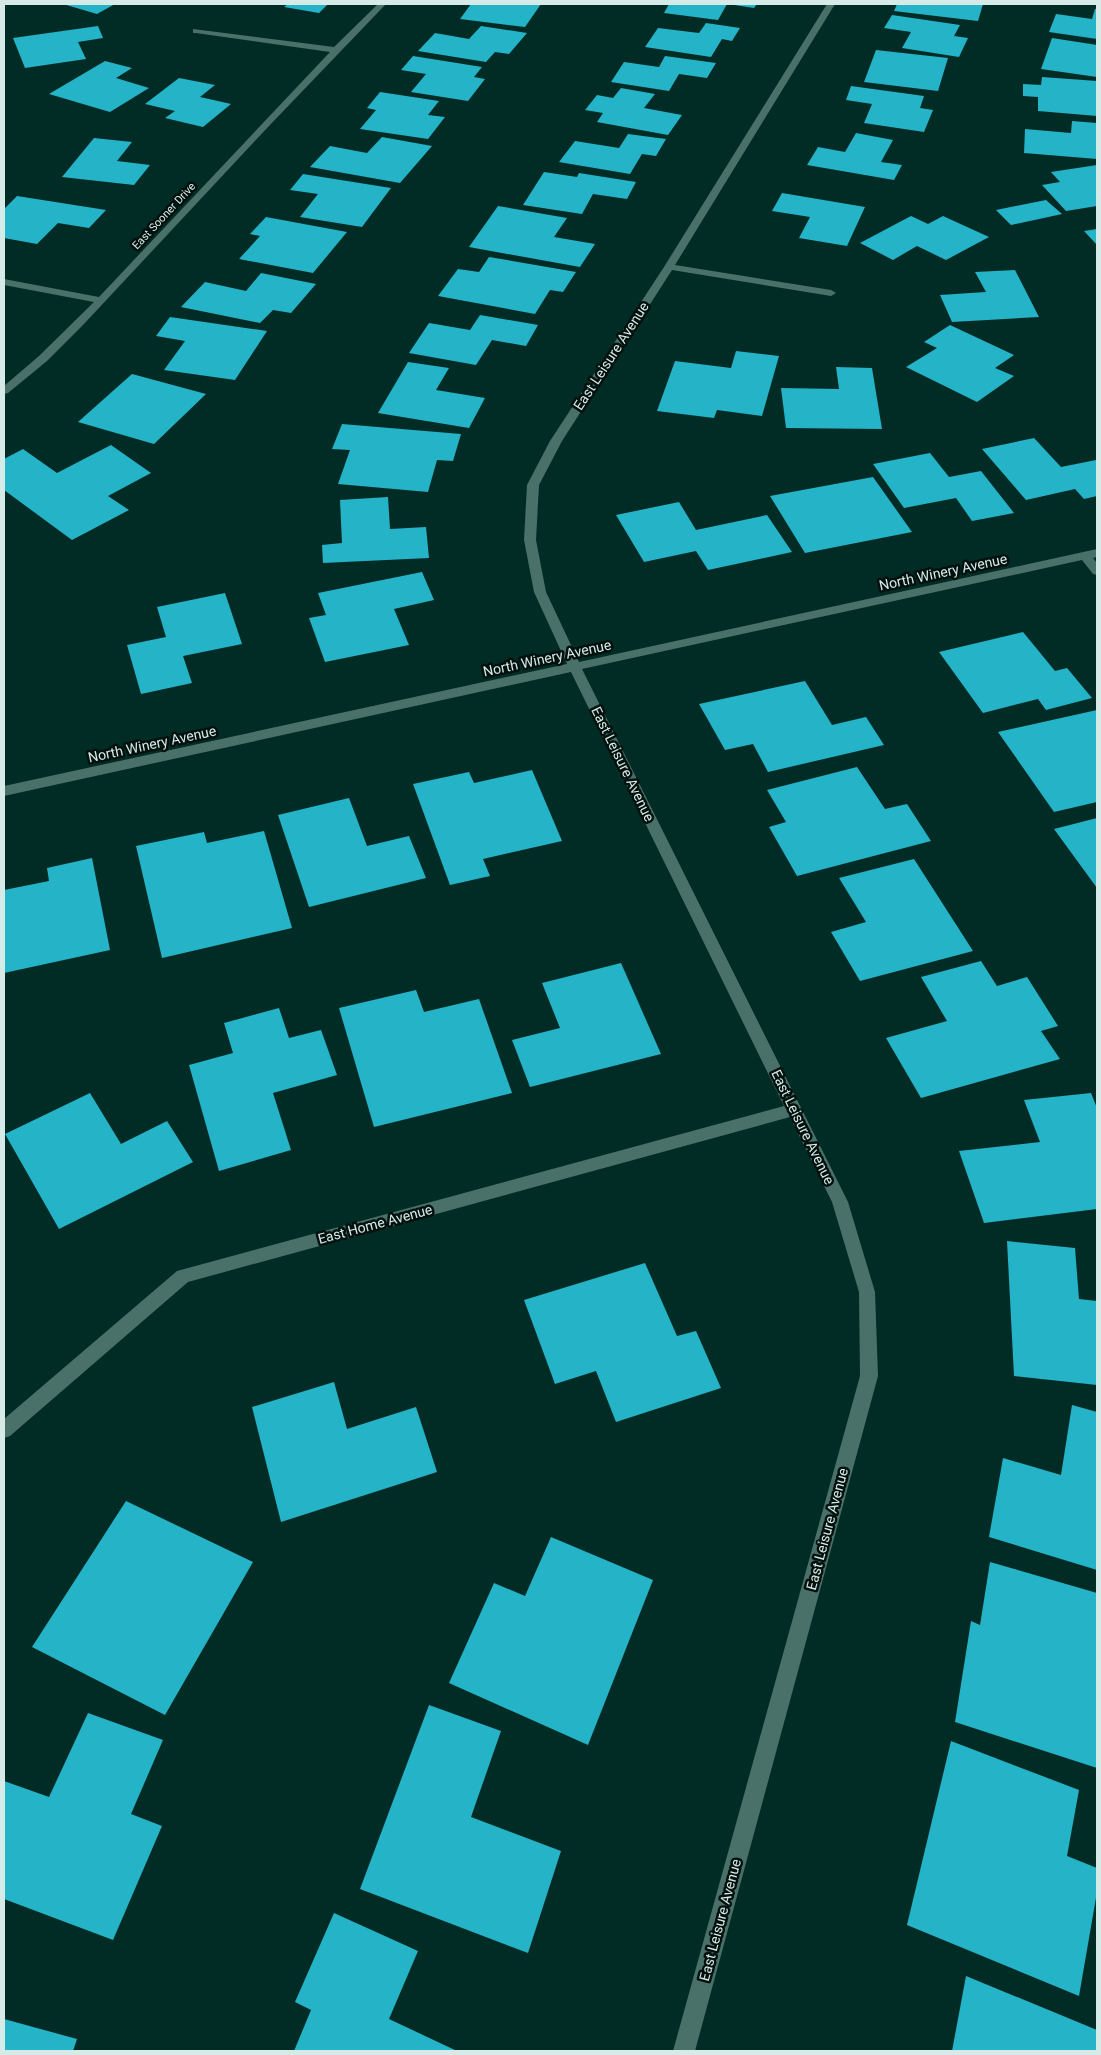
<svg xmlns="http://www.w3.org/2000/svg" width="1101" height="2055" viewBox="0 0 1101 2055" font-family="Roboto,sans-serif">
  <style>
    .building { fill: #24b3c7 }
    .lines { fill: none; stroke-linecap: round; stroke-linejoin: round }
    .minor { fill: #4a7169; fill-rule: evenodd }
    .labels { text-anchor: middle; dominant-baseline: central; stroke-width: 5; stroke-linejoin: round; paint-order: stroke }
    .far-street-label { font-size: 11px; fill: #d6ebe7; stroke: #03110e }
    .street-label { font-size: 14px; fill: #d6ebe7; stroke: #03110e }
  </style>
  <rect width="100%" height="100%" fill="#012c26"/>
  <path class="building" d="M63,4H115L97,14Z
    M288,4H328L319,13L284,7Z
    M471,4H541L525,27L460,19Z
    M669,4H727L718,20L664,13Z
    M728,4H757L754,8Z
    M897,4H983L978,21L894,11Z
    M1095,9H1097V39L1049,32L1056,14L1092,19Z
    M892,15L960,25L954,36L968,38L959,57L902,48L911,32L884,28Z
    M706,23L740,28L732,41L722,39L711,57L645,47L658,28L699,33Z
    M98,26L103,38L78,42L86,59L25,68L13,38Z
    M481,26L527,33L509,54L495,52L486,62L418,51L435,33L469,39Z
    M1052,38L1097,45V77L1041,69Z
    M876,50L948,58L938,91L864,82Z
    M413,56L482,67L474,77L485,79L468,101L411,92L426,74L401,70Z
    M665,56L716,63L707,78L679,74L669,91L611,82L624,62L659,67Z
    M105,61L132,68L116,78L149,88L110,112L49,94Z
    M1042,77L1097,81V116L1038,111V97L1023,96V84L1041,85Z
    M179,78L215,85L200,97L231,104L203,127L165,118L175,111L145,104Z
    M851,86L924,96L920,108L933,110L924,132L864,123L872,104L846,100Z
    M621,88L655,94L644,108L682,115L668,135L597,122L603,113L585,110L597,95L613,98Z
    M380,92L439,101L428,115L445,117L428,139L360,129L376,110L367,108Z
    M1072,121L1097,123V159L1024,153L1025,129L1071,133Z
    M856,133L893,140L881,162L902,165L894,180L807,165L818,147L845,152Z
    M628,134L666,139L656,156L642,154L630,174L559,162L575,141L619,148Z
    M382,137L432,146L400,183L310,167L330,146L367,153Z
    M94,138L132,142L117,161L150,165L134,185L62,177Z
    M1097,165V206L1066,211L1042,185L1060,182L1051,172Z
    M544,172L577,177L579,173L636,182L627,199L593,194L582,214L523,205Z
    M303,174L391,188L362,227L300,217L318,194L290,190Z
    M782,193L865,207L847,246L799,238L810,217L772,211Z
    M17,196L106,210L89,228L58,223L37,244L4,238V209Z
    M1046,200L1062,214L1011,225L996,210Z
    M498,206L567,218L554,237L595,244L580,267L469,247Z
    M911,216L928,224L943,216L989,237L946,260L917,246L893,260L860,243Z
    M266,217L347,232L313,273L239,259L260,236L250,234Z
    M1097,229V245L1084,231Z
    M489,257L576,272L563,292L550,290L535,314L438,296L458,269L479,272Z
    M1015,270L1039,317L952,322L940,295L986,292L975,272Z
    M261,273L316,284L291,313L273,310L260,323L181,307L205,282L246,291Z
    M480,315L538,325L526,346L492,340L476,365L409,353L429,323L470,330Z
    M170,317L267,331L235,380L164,370L185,341L156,336Z
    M950,325L1014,355L995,368L1014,376L977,402L906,367L937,348L924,342Z
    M736,351L779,356L762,416L717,410L714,418L657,411L675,361L731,368Z
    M408,362L449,368L436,390L485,398L469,428L378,413Z
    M836,367L872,368L882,429L786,428L781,388L839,389Z
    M132,374L206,394L154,444L78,422Z
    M342,424L461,434L453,461L437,460L428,492L338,484L350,450L332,449Z
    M1034,438L1061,467L1096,460L1097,496L1084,499L1075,489L1026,500L982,449Z
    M111,445L151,473L108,496L129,510L72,540L4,490V459L23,449L57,473Z
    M930,453L949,477L981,471L1014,513L972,521L956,498L904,508L873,464Z
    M873,477L912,532L805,553L770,496Z
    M388,497L390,529L426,527L429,558L323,563L322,545L342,543L340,500Z
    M679,502L696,530L767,515L792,552L708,570L696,551L644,562L616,515Z
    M422,572L434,600L394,609L409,645L325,662L309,618L326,615L318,593Z
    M225,593L242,644L183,656L192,683L141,694L127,645L166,637L157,607Z
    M1023,632L1055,671L1067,668L1092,698L1046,710L1038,699L983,713L939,652Z
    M805,681L832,725L866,717L884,745L768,772L753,744L725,750L699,704Z
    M1097,710V802L1054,812L998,732Z
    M857,767L885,809L907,804L931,841L797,876L769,827L786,822L767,790Z
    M532,770L562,841L483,859L490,876L450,885L413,784L469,772L474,783Z
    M349,798L367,846L409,836L426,878L309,907L278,815Z
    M1097,818V888L1054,829Z
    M264,831L292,928L162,958L136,846L204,832L207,843Z
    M92,858L110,950L4,973V890L49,881L47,868Z
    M914,859L973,951L860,981L831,932L866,922L839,878Z
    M981,961L997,986L1027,977L1058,1026L1041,1031L1060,1059L921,1098L886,1038L947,1021L921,977Z
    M621,963L661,1054L530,1087L512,1040L560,1028L542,983Z
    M416,990L424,1012L479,999L512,1093L374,1127L339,1008Z
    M279,1008L289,1038L321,1030L337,1075L273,1093L291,1150L219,1171L189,1065L233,1053L224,1023Z
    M90,1093L121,1144L167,1121L193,1162L59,1229L5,1134Z
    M1091,1093L1097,1108V1209L984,1223L959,1151L1040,1142L1024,1100Z
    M1007,1241L1075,1248L1079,1299L1097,1301V1385L1014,1376Z
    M645,1263L677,1336L696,1331L721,1388L616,1422L596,1371L555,1384L524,1300Z
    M334,1382L347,1429L416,1407L437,1472L281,1522L252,1407Z
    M1072,1405L1097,1412V1570L989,1537L1003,1458L1061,1475Z
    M126,1501L253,1562L165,1715L32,1647Z
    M551,1537L653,1580L588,1745L449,1683L494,1583L525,1596Z
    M990,1562L1097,1593V1768L955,1722L971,1621L980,1625Z
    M429,1705L501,1731L471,1817L561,1851L528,1953L360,1889Z
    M88,1713L163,1740L131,1814L162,1826L113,1940L4,1899V1781L49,1797Z
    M951,1741L1079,1790L1067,1856L1097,1868V1892L1079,1996L907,1925Z
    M334,1913L418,1951L389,2019L457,2051H294L311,2010L295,2002Z
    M966,1976L1097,2030V2051H952Z
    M4,2019L77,2039L73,2051H4Z"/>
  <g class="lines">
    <path class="minor" d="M378,4H386L268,127L83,325L47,361L8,393L4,394V386L39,356L94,302L4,285V279L99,297L330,52L196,33H193V29L334,47Z
      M827,4H835L675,265L831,290L836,293L831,296L672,270L562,441L539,485L536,540L546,592L579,662L1097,549V557L1093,558L1097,563V575L1093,574L1082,560L582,669L848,1202L875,1292L878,1376L695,2051H673L860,1376L859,1292L832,1202L790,1117L188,1282L10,1436L4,1438V1419L177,1271L784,1106L571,672L4,796V786L567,664L534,592L524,540L527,485L550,441L664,267Z"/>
  </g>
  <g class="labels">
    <g class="far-street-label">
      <text transform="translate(164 216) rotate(-47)">East Sooner Drive</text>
    </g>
    <g class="street-label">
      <text transform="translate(611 356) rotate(-57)">East Leisure Avenue</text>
      <text transform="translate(943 572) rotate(-12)">North Winery Avenue</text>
      <text transform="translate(547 658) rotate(-12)">North Winery Avenue</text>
      <text transform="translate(152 744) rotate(-12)">North Winery Avenue</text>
      <text transform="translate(623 764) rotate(64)">East Leisure Avenue</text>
      <text transform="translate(803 1127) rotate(64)">East Leisure Avenue</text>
      <text transform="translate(375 1224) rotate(-15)">East Home Avenue</text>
      <text transform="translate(827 1529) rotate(-75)">East Leisure Avenue</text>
      <text transform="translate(720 1920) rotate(-75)">East Leisure Avenue</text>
    </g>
  </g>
  <rect width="1101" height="2055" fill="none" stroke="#d6ebe7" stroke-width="10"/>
</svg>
